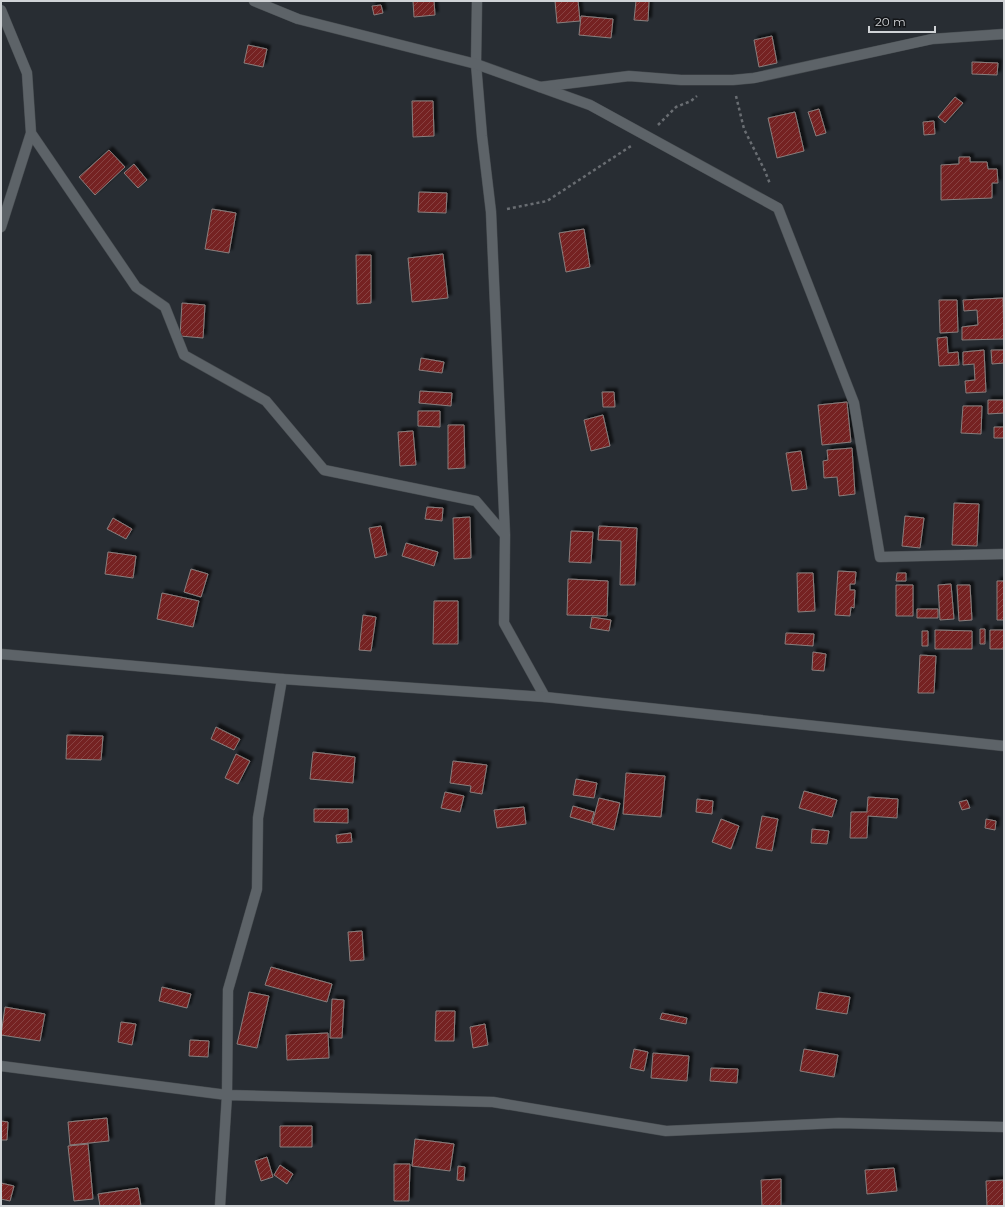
<svg xmlns="http://www.w3.org/2000/svg" width="1005" height="1207" viewBox="0 0 1005 1207" font-family="Montserrat,sans-serif">
  <style>
    .building { fill: url(#building-hatch); stroke: #887e7d; filter: url(#shadow) }
    .lines { fill: none; stroke-linecap: round; stroke-linejoin: round }
    .street-casing { stroke: #464b4f; stroke-width: 11 }
    .secondary-casing { stroke: #464b4f; stroke-width: 11 }
    .path { stroke: #696d72; stroke-width: 2.5; stroke-dasharray: 3 3; stroke-linecap: butt }
    .street { stroke: #5d6368; stroke-width: 10 }
    .secondary { stroke: #5d6368; stroke-width: 10 }
  </style>
  <defs>
    <pattern id="building-hatch" width="6" height="6" patternUnits="userSpaceOnUse"><rect width="6" height="6" fill="#752323"/><path d="M-1 1l2-2M0 6l6-6M5 7l2-2" fill="none" stroke="#884242"/></pattern>
    <filter id="shadow"><feDropShadow dx="3.5" dy="-3.5" stdDeviation="1" flood-color="#0009"/></filter>
  </defs>
  <rect width="100%" height="100%" fill="#282d33"/>
  <path class="building" d="M413,1H434L435,15L414,17Z
    M555,1H578L580,21L557,23Z
    M636,1H649L648,21L634,20Z
    M381,5L383,13L374,15L372,6Z
    M581,16L613,19L611,38L579,35Z
    M772,36L777,63L759,67L754,40Z
    M248,45L267,49L263,67L244,63Z
    M972,62L998,63L997,75L972,74Z
    M955,97L963,103L945,123L938,117Z
    M412,101H433L434,136L413,137Z
    M819,109L826,133L816,136L808,112Z
    M795,112L804,151L777,158L768,118Z
    M934,121L935,134L924,135L923,122Z
    M109,150L125,167L95,195L79,177Z
    M959,157H970V162H987L988,169H997L998,183H992V198L941,200V165L959,164Z
    M134,164L147,180L138,188L124,173Z
    M419,192L447,193L446,213L418,212Z
    M212,209L236,213L229,253L205,249Z
    M584,229L590,267L566,272L559,233Z
    M443,254L448,298L412,302L408,258Z
    M356,255H371V303L357,304Z
    M1003,298L1004,339L962,340V327L978,325L977,310L964,311L963,300Z
    M939,300H957L958,332L940,333Z
    M182,303L205,305L203,338L180,336Z
    M947,337L948,353L958,352L959,365L939,366L937,338Z
    M984,350L986,392L966,393L965,381L975,380L974,364L963,365V352Z
    M991,350H1004V363L992,364Z
    M421,358L444,362L442,373L419,370Z
    M420,391L452,393L451,406L419,403Z
    M602,392H614L615,407H603Z
    M988,400H1004V413L988,414Z
    M847,402L851,442L822,445L818,405Z
    M963,406H982L981,434L961,433Z
    M418,411H440V427L418,426Z
    M603,415L610,446L591,451L584,420Z
    M448,425H464L465,468L448,469Z
    M994,427H1004V438H994Z
    M413,431L416,465L400,466L398,432Z
    M852,448L855,494L839,496L837,477L824,478L823,461L828,460L827,450Z
    M801,451L807,489L792,491L786,453Z
    M954,503L979,504L977,546L952,545Z
    M427,507L443,508L442,521L425,519Z
    M905,516L924,518L920,548L902,546Z
    M470,517L471,558L454,559L453,518Z
    M113,518L132,529L126,539L107,529Z
    M381,526L387,555L375,558L369,528Z
    M599,526L637,528L635,585H620L621,541L598,540Z
    M571,531L593,532L591,563L569,562Z
    M406,543L438,552L434,566L402,556Z
    M108,552L136,556L133,578L105,574Z
    M191,569L208,574L201,597L184,592Z
    M838,571L856,572L855,584H850V590H855L854,608L851,607L850,616L835,615Z
    M797,573H813L815,611L798,612Z
    M897,573H906V581H896Z
    M568,579L608,581L607,616L567,615Z
    M997,581H1004V620H997Z
    M951,584L954,619L940,620L938,585Z
    M896,585H913V616H896Z
    M957,585H970L972,620L959,621Z
    M162,593L199,601L193,627L157,619Z
    M434,601H458V644H433Z
    M917,609H938V618H917Z
    M363,615L376,617L371,651L359,650Z
    M592,617L611,620L609,631L590,628Z
    M980,629H985V644H980Z
    M935,630L972,631V649H935Z
    M990,630H1004V649H990Z
    M922,631H928V646H922Z
    M786,633L814,634L813,646L785,644Z
    M813,652L826,654L824,671L812,670Z
    M920,655L936,656L934,693H918Z
    M216,727L240,739L234,750L211,739Z
    M67,735L103,736L101,760L66,759Z
    M313,752L355,757L353,783L310,779Z
    M236,754L250,761L238,784L225,778Z
    M453,761L487,765L482,794L470,792L471,786L450,783Z
    M626,773L665,776L661,817L623,814Z
    M576,779L597,783L594,798L573,795Z
    M804,791L837,800L832,817L799,808Z
    M445,792L464,796L460,812L441,808Z
    M868,797L898,799L897,818L868,816L867,838H850L851,812H867Z
    M599,798L620,803L614,830L592,824Z
    M697,799L713,801L712,814L696,812Z
    M967,800L970,808L962,810L959,802Z
    M573,806L594,812L591,823L570,817Z
    M524,807L526,824L497,828L494,810Z
    M314,809H348V823L314,822Z
    M762,816L778,819L772,851L756,848Z
    M721,819L739,826L731,849L712,842Z
    M986,819L996,821L995,830L985,828Z
    M812,829L829,831L827,844L811,843Z
    M351,833L352,842L337,843L336,835Z
    M362,931L364,960L350,961L348,932Z
    M271,967L332,984L327,1002L265,985Z
    M162,987L191,994L187,1008L159,1001Z
    M249,992L269,996L257,1048L237,1044Z
    M819,992L850,997L847,1014L816,1009Z
    M332,999L344,1000L342,1038H330Z
    M5,1007L45,1014L40,1041L1,1035Z
    M436,1011H455L454,1041H435Z
    M662,1013L687,1018L686,1024L660,1019Z
    M121,1022L136,1024L132,1045L118,1042Z
    M485,1024L488,1045L473,1048L470,1027Z
    M328,1033L329,1058L287,1060L286,1035Z
    M190,1040L209,1041L208,1057L189,1056Z
    M634,1049L648,1052L644,1071L630,1068Z
    M804,1049L838,1055L834,1077L800,1071Z
    M653,1053L689,1056L687,1081L651,1078Z
    M711,1068L738,1069L737,1083L710,1081Z
    M107,1118L109,1141L70,1145L68,1122Z
    M1,1121L8,1122L7,1140H1Z
    M280,1126H312V1147H280Z
    M415,1139L454,1144L450,1171L412,1166Z
    M88,1144L93,1199L74,1201L68,1146Z
    M267,1157L273,1177L261,1181L255,1161Z
    M394,1164H410L409,1201H394Z
    M280,1165L293,1174L287,1184L274,1175Z
    M458,1166L465,1167L464,1181L457,1180Z
    M894,1168L897,1191L867,1194L865,1170Z
    M781,1179V1206H762L761,1180Z
    M1004,1180V1206H987L986,1181Z
    M1,1183L14,1186L10,1201L1,1199Z
    M138,1188L141,1206H100L98,1194Z"/>
  <g class="lines">
    <g class="street-casing">
      <path id="street" d="M477,1L476,64L482,136L491,212L505,535L504,623L545,697
        M1,10L27,73L31,133L136,287L165,307L184,355L266,401L324,470L476,501L505,535
        M540,87L590,105L778,208L854,403L880,557L1004,554
        M1,227L31,133
        M1,1066L227,1095L493,1102L666,1131L839,1123L1004,1127
        M220,1206L227,1095L228,990L257,889L258,818L282,679"/>
    </g>
    <g class="secondary-casing">
      <path id="secondary" d="M254,1L298,19L476,64L540,87L629,76L681,80H733L754,78L932,39L1004,34
        M1,654L282,679L545,697L1004,746"/>
    </g>
    <path class="path" d="M736,96L744,129L765,171L770,184
      M658,125L676,107L691,101L697,96
      M507,209L547,201L631,146"/>
    <use href="#street" class="street"/>
    <use href="#secondary" class="secondary"/>
  </g>
  <rect width="1005" height="1207" fill="none" stroke="#d0d3d6" stroke-width="4"/>
  <path d="M869 26v6h66v-6" fill="none" stroke="#d0d3d6" stroke-width="2"/>
  <text x="875" y="26" font-size="12" fill="#d0d3d6" stroke="#131518" stroke-width="3" paint-order="stroke">20 m</text>
</svg>
